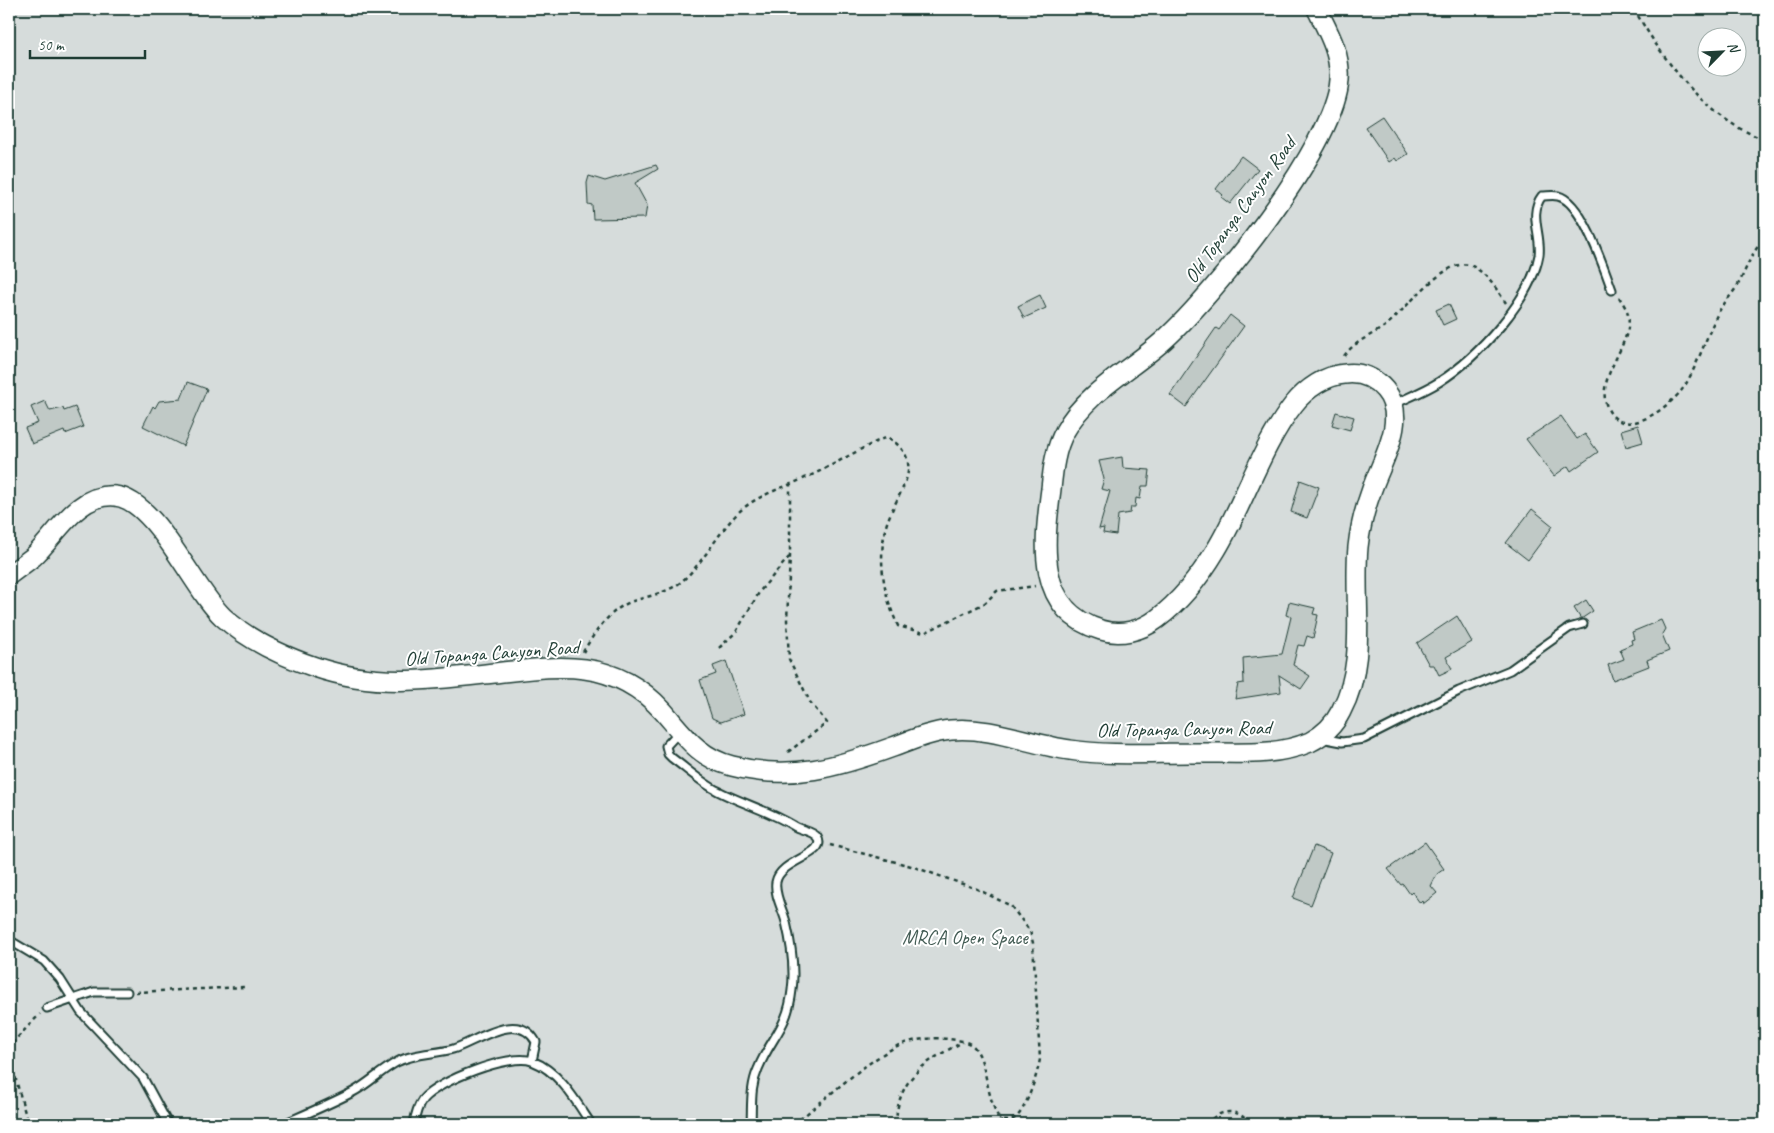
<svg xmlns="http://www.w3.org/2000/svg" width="1774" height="1133" viewBox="0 0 1774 1133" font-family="Caveat,sans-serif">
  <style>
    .green { fill: #d6dcdb; stroke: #7a8c88; fill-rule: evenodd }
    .building { fill: #c0c9c6; stroke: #1f3d34 }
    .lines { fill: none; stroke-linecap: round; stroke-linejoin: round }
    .service-casing { stroke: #1f3d34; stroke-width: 11 }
    .secondary-casing { stroke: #1f3d34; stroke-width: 22 }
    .path { stroke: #1f3d34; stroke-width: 2.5; stroke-dasharray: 4 4; stroke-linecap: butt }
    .service { stroke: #fff; stroke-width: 7 }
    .secondary { stroke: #fff; stroke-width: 19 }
    .labels { text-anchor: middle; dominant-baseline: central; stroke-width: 4; stroke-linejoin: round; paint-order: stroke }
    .street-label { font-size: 20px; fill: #1f3d34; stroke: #fff }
    .park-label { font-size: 20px; fill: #445d55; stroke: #fff }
  </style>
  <rect width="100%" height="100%" fill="#f6f7f7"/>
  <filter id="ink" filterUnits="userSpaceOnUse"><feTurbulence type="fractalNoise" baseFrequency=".02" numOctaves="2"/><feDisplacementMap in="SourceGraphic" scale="10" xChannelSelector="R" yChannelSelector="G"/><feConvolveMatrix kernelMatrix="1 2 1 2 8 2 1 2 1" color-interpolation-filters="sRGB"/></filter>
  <g filter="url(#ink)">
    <path class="green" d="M9,9H1765V1124H9ZM1706,38H1736V68H1706Z"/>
    <path class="building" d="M1382,116L1408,154L1397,161L1395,158L1389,162L1365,127Z
      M1241,156L1258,169L1230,204L1221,197L1223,195L1216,189Z
      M656,165L658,169L635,183L647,205L645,218L593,219L592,205L588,204L587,183L589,176L605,181Z
      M1040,295L1046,308L1024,318L1018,306Z
      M1449,304L1456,319L1443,325L1436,310Z
      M1230,315L1244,326L1186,407L1170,395L1216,328L1219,330Z
      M188,382L207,389L183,446L143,426L153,406L155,408L159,401L181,399Z
      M45,401L50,411L63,408L64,411L75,407L83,427L65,434L64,431L32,444L25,428L38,423L31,407Z
      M1336,412L1354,417L1350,430L1332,425Z
      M1561,416L1577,439L1585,434L1598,452L1571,471L1568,466L1554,476L1526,439Z
      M1638,425L1643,442L1626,447L1621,430Z
      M1122,457L1123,468L1150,470L1148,486H1142L1140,499L1136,498L1135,507H1131L1130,513L1118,515L1116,535L1103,533L1104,528L1099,529L1110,491L1101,489L1104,479L1099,461Z
      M1300,480L1319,487L1307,518L1291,512Z
      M1532,509L1553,526L1528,560L1506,543Z
      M1586,600L1593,611L1581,619L1574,608Z
      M1289,602L1315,608L1313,614L1318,615L1313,638L1307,636L1304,646L1298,645L1293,665L1310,676L1301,689L1279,675L1281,692L1235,699L1238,684L1244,683L1243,658L1282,654L1291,617L1286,615Z
      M1457,616L1472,642L1446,657L1452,669L1439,675L1434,665H1429L1417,643Z
      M1661,620L1665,629L1662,634L1669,651L1647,660L1649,666L1613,680L1608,665L1624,659L1620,649L1632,644L1631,640L1634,639L1632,632Z
      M726,661L744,714L721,722L712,718L700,680L716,674L713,666Z
      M1425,842L1444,869L1437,874L1431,886L1437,893L1423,904L1422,901L1420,903L1412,892L1410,894L1403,884L1401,885L1388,869Z
      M1314,846L1331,853L1311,905L1293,898Z"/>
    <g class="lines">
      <g class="service-casing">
        <path id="service" d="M1394,404C1409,397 1425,391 1439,382C1477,358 1531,300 1539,255C1542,235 1528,214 1542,196C1547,196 1553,195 1558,196C1582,201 1604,268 1612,290
          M679,732L666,746L668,754L672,758C687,769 702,783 718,791C743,804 770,811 794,826C800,830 813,831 817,837C829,855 780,859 776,882C774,895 783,910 786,922C791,943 795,968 792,990C788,1028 771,1037 758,1069C750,1087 752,1104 751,1124
          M1321,738L1342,742L1364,739L1459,691L1510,670L1569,628L1583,624
          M9,940L44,961L60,979L81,1012L143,1078L168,1124
          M47,1008L94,992H127
          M283,1124C306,1114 330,1104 353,1092C368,1084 382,1070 397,1062C413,1053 436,1054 453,1049C476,1042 518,1009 536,1042L532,1061
          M414,1124C415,1116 418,1106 423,1099C438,1081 510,1053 532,1061C559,1071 576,1101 591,1124"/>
      </g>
      <g class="secondary-casing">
        <path id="secondary" d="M9,575C17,569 25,563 33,557C57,535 77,493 115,496C156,500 192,588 223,617C248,640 283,656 315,667C376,688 432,680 494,673C524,670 555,665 585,669C615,673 642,688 663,711C684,735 699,758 732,766C791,781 838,767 893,747C912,740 931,732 951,730C991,726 1031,745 1070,750C1109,756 1150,753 1190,753C1229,752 1273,758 1310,742C1324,735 1334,725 1341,711C1368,661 1353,601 1358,547C1360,528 1365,508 1372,489C1382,460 1409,418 1385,390C1375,378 1361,372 1345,374C1326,375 1306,389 1294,404C1261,446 1244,504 1216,550C1201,575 1181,601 1157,619C1141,631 1120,636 1101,630C1035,610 1044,543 1051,489C1053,469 1055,449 1065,431C1086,392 1132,369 1164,340C1214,295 1335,145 1339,80C1341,53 1328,32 1317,9"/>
      </g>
      <path class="path" d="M1634,9C1659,52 1689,95 1731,123C1741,130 1754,135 1765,141
        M1619,297C1622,302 1627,309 1628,314C1635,345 1588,382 1611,414C1629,438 1669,406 1681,391C1694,375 1707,335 1717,315C1723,303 1734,293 1740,281C1748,265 1752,251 1765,239
        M1344,356C1354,342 1370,336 1384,327C1403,313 1444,258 1469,265C1485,270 1497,290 1506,303
        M719,648L736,632L760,591L789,557
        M583,652C595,632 610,609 633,601C649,596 670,592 682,581C704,562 716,536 735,516C753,496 781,489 805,478C833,466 858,449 887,437C932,464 893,494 885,530C878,564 884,595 898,626L924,633L985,603L997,591L1035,586
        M788,752L827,723L810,702L789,659L787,620L790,556V485
        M830,845L911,866L977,889L1011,906L1030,931L1033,943L1040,1059C1038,1072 1026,1111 1015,1118C1009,1122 1005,1121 999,1119
        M136,992L245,987
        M9,1051L15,1040L40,1014
        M9,1054L28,1124
        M794,1124C826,1099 861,1065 897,1046C913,1039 933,1037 949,1039C958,1040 968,1041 974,1047C988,1062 985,1101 1003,1124
        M896,1124C897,1078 926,1061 963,1042
        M1206,1124C1221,1109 1236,1107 1251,1124"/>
      <use href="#service" class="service"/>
      <use href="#secondary" class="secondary"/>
    </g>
  </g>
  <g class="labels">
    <g class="street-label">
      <text transform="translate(1240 210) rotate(-54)">Old Topanga Canyon Road</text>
      <text transform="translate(492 653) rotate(-4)">Old Topanga Canyon Road</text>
      <text transform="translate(1184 729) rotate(-1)">Old Topanga Canyon Road</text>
    </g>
    <g class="park-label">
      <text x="965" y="937">MRCA Open Space</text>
    </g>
  </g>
  <rect width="1774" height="1133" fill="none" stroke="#fff" stroke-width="30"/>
  <rect x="15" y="15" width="1744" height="1103" fill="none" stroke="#1f3d34" stroke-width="2" filter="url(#ink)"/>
  <g transform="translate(1722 52) rotate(66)"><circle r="24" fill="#ffffff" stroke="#a5b1ae"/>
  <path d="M0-4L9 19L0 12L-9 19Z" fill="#1f3d34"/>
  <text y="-8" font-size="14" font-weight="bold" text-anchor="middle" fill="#1f3d34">N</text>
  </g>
  <path d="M30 50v8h115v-8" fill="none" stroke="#1f3d34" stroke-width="2.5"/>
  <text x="38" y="50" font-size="15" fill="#1f3d34" stroke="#ffffff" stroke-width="4" paint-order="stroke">50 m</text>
</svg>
